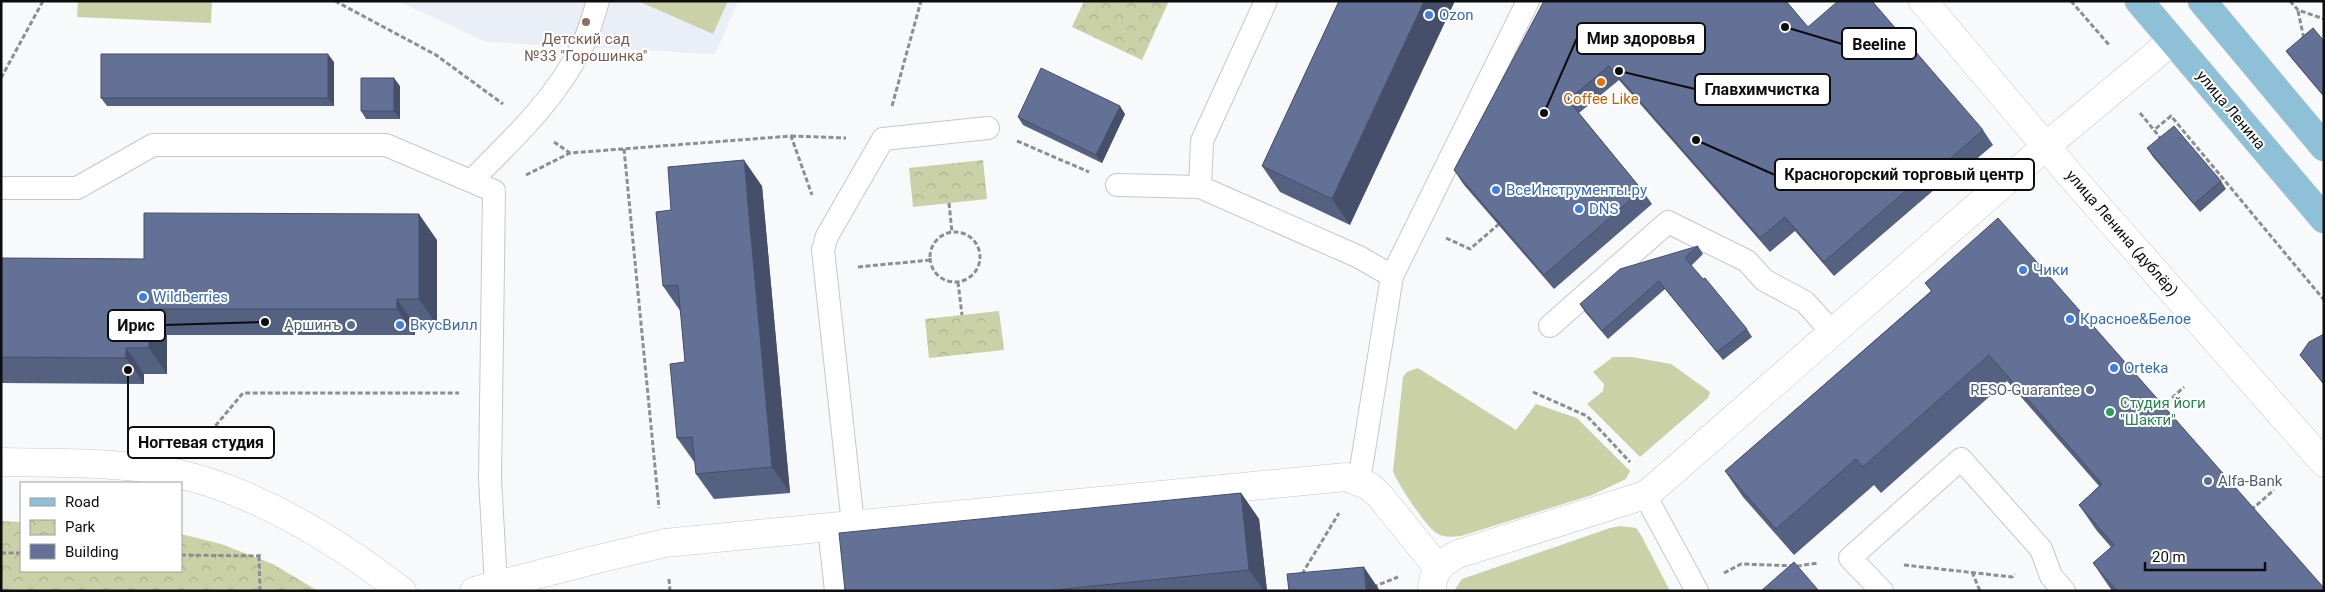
<svg xmlns="http://www.w3.org/2000/svg" width="2325" height="592" viewBox="0 0 2325 592" font-family="Roboto,sans-serif">
  <style>
    .built { fill: #eaeef7 }
    .green { fill: #cad1a7 }
    .park { fill: url(#park-crowns) }
    .lines { fill: none; stroke-linecap: round; stroke-linejoin: round }
    .lane-casing { stroke: #c6c7c9; stroke-width: 24 }
    .street-casing { stroke: #c6c7c9; stroke-width: 29 }
    .secondary-casing { stroke: #c6c7c9; stroke-width: 29 }
    .primary-casing { stroke: #d3d3d4; stroke-width: 29 }
    .path { stroke: #8d8e8f; stroke-width: 3; stroke-dasharray: 5 2.5; stroke-linecap: butt }
    .lane { stroke: #fff; stroke-width: 22 }
    .street { stroke: #fff; stroke-width: 28 }
    .secondary { stroke: #fff; stroke-width: 28 }
    .primary { stroke: #8ec1d8; stroke-width: 28 }
    .wall { fill: #556181 }
    .shaded-wall { fill: #454f69 }
    .building { fill: #637196; stroke: #454f69 }
    .shop-dot { fill: #3f7fe0; stroke: #fff; stroke-width: 2 }
    .education-dot { fill: #8d6e63; stroke: #fff; stroke-width: 2 }
    .food-dot { fill: #e8710a; stroke: #fff; stroke-width: 2 }
    .service-dot { fill: #5c6f8a; stroke: #fff; stroke-width: 2 }
    .leisure-dot { fill: #2e9e5b; stroke: #fff; stroke-width: 2 }
    .labels { text-anchor: middle; dominant-baseline: central; stroke-width: 4; stroke-linejoin: round; paint-order: stroke }
    .shop-label { font-size: 15px; fill: #366cbe; stroke: #fff; text-anchor: start }
    .education-label { font-size: 15px; fill: #785e54; stroke: #fff }
    .food-label { font-size: 15px; fill: #c56008; stroke: #fff }
    .street-label { font-size: 15px; fill: #0d0d0e; stroke: #fff }
    .service-label { font-size: 15px; fill: #4e5e75; stroke: #fff; text-anchor: end }
    .leisure-label { font-size: 15px; fill: #27864d; stroke: #fff; text-anchor: start }
    .leader { fill: none; stroke: #0d0d0e; stroke-width: 2 }
    .callout-dot { fill: #0d0d0e; stroke: #fff; stroke-width: 2 }
    .callout { fill: #fff; stroke: #0d0d0e; stroke-width: 2 }
    .callout-label { font-size: 16px; text-anchor: middle; font-weight: bold; fill: #0d0d0e }
  </style>
  <defs>
    <pattern id="park-crowns" width="20" height="18" patternUnits="userSpaceOnUse" patternTransform="scale(1.25)"><rect width="20" height="18" fill="#cad1a7"/><path d="M2 6a3 3 0 1 1 6 0M12 15a3 3 0 1 1 6 0" fill="none" stroke="#acb28f"/></pattern>
  </defs>
  <rect width="100%" height="100%" fill="#f8f9fb"/>
  <path class="built" d="M398,1H738L715,54L486,42Z"/>
  <path class="green" d="M78,1H212L211,23L77,17Z
    M638,1H728L713,34Z
    M1613,357H1632L1671,364L1710,392L1708,398L1640,457L1587,404L1603,391L1604,384L1593,372Z
    M1418,368L1516,430L1536,404L1577,418L1630,471L1626,479L1592,495L1461,536C1452,537 1442,538 1435,532C1425,525 1397,483 1393,471L1403,377L1407,372Z
    M1620,526L1636,528L1641,535L1670,591H1454L1462,579L1610,528Z"/>
  <path class="park" d="M1084,1H1169L1142,60L1072,27Z
    M983,160L987,199L913,207L909,168Z
    M999,311L1004,350L929,358L925,319Z
    M1,521L21,522V571H181V534L221,544L273,564L318,591H1Z"/>
  <g class="lines">
    <g class="lane-casing">
      <path id="lane" d="M1266,1L1202,141L1200,187L1359,257L1392,276
        M471,181C512,140 555,100 581,48C589,34 593,16 598,1
        M1117,185L1200,187
        M1,188H77L153,145H386L494,191L490,479L496,585
        M1550,326L1668,222L1747,261L1764,280L1805,302L1832,332
        M1359,481L1392,276L1528,1
        M1645,495L1697,591
        M853,524L823,250L827,236L883,139L988,128
        M829,527L836,591
        M1882,591L1850,558L1961,459L2041,549L2051,576L2064,591"/>
    </g>
    <g class="street-casing">
      <path id="street" d="M1923,1L2070,175L2324,463
        M594,560L665,543L1346,477L1369,486L1380,496L1438,568
        M1432,591C1432,571 1442,562 1458,554L1645,495L1654,488L2045,147L2172,41"/>
    </g>
    <g class="secondary-casing">
      <path id="secondary" d="M1,462C49,463 98,462 145,468C238,479 329,535 402,591
        M474,591L594,560"/>
    </g>
    <g class="primary-casing">
      <path id="primary" d="M2139,1L2324,219
        M2202,1L2324,147"/>
    </g>
    <path class="path" d="M335,1L436,55L503,104
      M2071,1L2110,46
      M2290,1L2298,10L2324,19
      M2298,11L2304,39
      M1,78L43,1
      M892,106L921,1
      M2140,113L2154,130
      M791,136L846,138
      M2162,140L2154,130L2171,116L2324,300
      M1017,141L1089,172
      M554,142L570,153
      M624,149L659,508
      M526,175L570,153L791,136L812,195
      M949,203L952,232
      M930 257a25 25 0 1 1 50 0a25 25 0 1 1-50 0Z
      M1446,238L1470,249L1499,224
      M858,267L930,260
      M958,282L962,315
      M1533,392L1587,416L1630,462
      M2161,408L2184,387
      M201,443L243,393H459
      M2251,510L2274,490
      M1,553H21
      M181,555L259,556L261,553
      M259,556L260,591
      M1904,565L2012,577L2015,574
      M1972,572L1980,591
      M1724,573L1741,564L1798,566L1818,563
      M1302,574L1339,513
      M669,579L670,591
      M1373,587L1398,577"/>
    <use href="#lane" class="lane"/>
    <use href="#street" class="street"/>
    <use href="#secondary" class="secondary"/>
    <use href="#primary" class="primary"/>
  </g>
  <path class="wall" d="M1339,1L1350,225L1280,192L1262,166Z
    M1544,1L1808,27L1983,130L1993,145L1952,180L1949,177L1834,276L1795,231L1770,252L1619,80L1579,113L1642,190L1652,204L1554,289L1464,185L1454,170Z
    M2324,41V97L2292,59L2286,51Z
    M334,62V106H107L101,98Z
    M400,86V119H366L361,111Z
    M1125,114L1102,163L1023,125L1018,117Z
    M2147,148L2221,181L2226,189L2200,212L2153,157Z
    M762,186L790,493L714,499L696,474L695,463L677,438L685,362L681,312L663,286L671,210Z
    M437,240V325H415V335H167V374H144V384L1,383V258L144,259Z
    M1698,246L1703,254L1691,266L1747,329L1752,337L1723,360L1665,289L1608,339L1585,312L1580,304Z
    M1925,283L2324,591H2112L2093,563L2111,547L2097,531L2079,505L2099,486L2007,381L1881,493L1874,485L1794,555L1743,497L1725,471L1931,291Z
    M2324,334V385L2300,355Z
    M1241,493L1259,519L1267,591H845Z"/>
  <path class="shaded-wall" d="M1424,1H1455L1350,225L1332,199Z
    M328,54L334,62V106L328,98Z
    M394,78L400,86V119L394,111Z
    M1120,106L1125,114L1102,163L1096,155Z
    M744,160L762,186L790,493L772,467Z
    M419,214L437,240V325L419,299Z
    M397,299L415,325V335L397,309Z
    M149,309L167,335V374L149,348Z
    M126,348L144,374V384L126,358Z
    M1241,493L1259,519L1267,591H1264L1249,570Z
    M1364,567L1380,591H1366Z"/>
  <path class="building" d="M1339,1H1424L1332,199L1262,166Z
    M1544,1H1786L1808,27L1838,1H1872L1983,130L1942,166L1939,162L1824,262L1785,217L1760,238L1609,66L1568,100L1642,190L1544,275L1454,170Z
    M2313,28L2324,41V96L2286,51Z
    M101,54H328V98H101Z
    M1041,68L1120,106L1096,155L1018,117Z
    M361,78H394V111H361Z
    M2174,126L2221,181L2194,204L2147,148Z
    M744,160L772,467L696,474L692,437L677,438L670,364L685,362L678,285L663,286L656,212L671,210L668,167Z
    M144,213L419,214V299H397V309H149V348H126V358L1,357V258L144,259Z
    M1998,218L2324,588V591H2117L2093,563L2114,545L2079,505L2102,484L1989,355L1863,467L1856,459L1776,529L1725,471L1932,291L1925,283Z
    M1698,246L1685,258L1703,279L1705,278L1747,329L1717,352L1659,281L1602,331L1580,304L1620,269Z
    M2324,334V384L2300,355L2309,342Z
    M1241,493L1249,570L1045,591H845L839,533Z
    M1794,562L1819,591H1761Z
    M1364,567L1366,591H1289L1287,574Z"/>
  <g class="shop-dot">
    <circle cx="1429" cy="15" r="5"/>
    <circle cx="1496" cy="190" r="5"/>
    <circle cx="1579" cy="209" r="5"/>
    <circle cx="2023" cy="270" r="5"/>
    <circle cx="143" cy="297" r="5"/>
    <circle cx="2070" cy="319" r="5"/>
    <circle cx="400" cy="325" r="5"/>
    <circle cx="2114" cy="368" r="5"/>
  </g>
  <circle class="education-dot" cx="586" cy="22" r="5"/>
  <circle class="food-dot" cx="1601" cy="82" r="5"/>
  <g class="service-dot">
    <circle cx="351" cy="325" r="5"/>
    <circle cx="2090" cy="390" r="5"/>
    <circle cx="2208" cy="481" r="5"/>
  </g>
  <circle class="leisure-dot" cx="2110" cy="412" r="5"/>
  <g class="labels">
    <g class="shop-label">
      <text x="1439" y="15">Ozon</text>
      <text x="1506" y="190">ВсеИнструменты.ру</text>
      <text x="1589" y="209">DNS</text>
      <text x="2033" y="270">Чики</text>
      <text x="153" y="297">Wildberries</text>
      <text x="2080" y="319">Красное&amp;Белое</text>
      <text x="410" y="325">ВкусВилл</text>
      <text x="2124" y="368">Orteka</text>
    </g>
    <g class="education-label">
      <text x="586" y="39">Детский сад<tspan x="586" dy="17">№33 "Горошинка"</tspan></text>
    </g>
    <g class="food-label">
      <text x="1601" y="99">Coffee Like</text>
    </g>
    <g class="street-label">
      <text transform="translate(2231 110) rotate(50)">улица Ленина</text>
      <text transform="translate(2122 233) rotate(49)">улица Ленина (дублёр)</text>
    </g>
    <g class="service-label">
      <text x="341" y="325">Аршинъ</text>
      <text x="2080" y="390">RESO-Guarantee</text>
      <text x="2218" y="481" text-anchor="start">Alfa-Bank</text>
    </g>
    <g class="leisure-label">
      <text x="2120" y="403">Студия йоги<tspan x="2120" dy="17">"Шакти"</tspan></text>
    </g>
  </g>
  <path class="leader" d="M1544 113L1577 38M1785 27L1842 44M1619 71L1695 89M1696 140L1775 175M265 322L165 325M128 370L128 443"/>
  <g class="callout-dot">
    <circle cx="1544" cy="113" r="5"/>
    <circle cx="1785" cy="27" r="5"/>
    <circle cx="1619" cy="71" r="5"/>
    <circle cx="1696" cy="140" r="5"/>
    <circle cx="265" cy="322" r="5"/>
    <circle cx="128" cy="370" r="5"/>
  </g>
  <g class="callout">
    <rect x="1577" y="23" width="128" height="31" rx="5"/>
    <rect x="1842" y="28" width="74" height="31" rx="5"/>
    <rect x="1695" y="74" width="135" height="31" rx="5"/>
    <rect x="1775" y="159" width="259" height="31" rx="5"/>
    <rect x="108" y="310" width="57" height="31" rx="5"/>
    <rect x="128" y="427" width="146" height="31" rx="5"/>
  </g>
  <g class="callout-label">
    <text x="1641" y="44">Мир здоровья</text>
    <text x="1879" y="50">Beeline</text>
    <text x="1762" y="95">Главхимчистка</text>
    <text x="1904" y="180">Красногорский торговый центр</text>
    <text x="136" y="331">Ирис</text>
    <text x="201" y="448">Ногтевая студия</text>
  </g>
  <rect width="2325" height="592" fill="none" stroke="#0d0d0e" stroke-width="5"/>
  <rect x="20" y="482" width="162" height="90" fill="#ffffff" stroke="#9e9e9f"/>
  <rect x="30" y="498" width="25" height="8" fill="#8ec1d8" stroke="#9e9e9f"/>
  <text x="65" y="507" font-size="15" fill="#0d0d0e">Road</text>
  <rect x="30" y="520" width="25" height="15" fill="url(#park-crowns)" stroke="#9e9e9f"/>
  <text x="65" y="532" font-size="15" fill="#0d0d0e">Park</text>
  <rect x="30" y="544" width="25" height="15" fill="#637196" stroke="#9e9e9f"/>
  <text x="65" y="557" font-size="15" fill="#0d0d0e">Building</text>
  <path d="M2145 562v8h120v-8" fill="none" stroke="#0d0d0e" stroke-width="2.5"/>
  <text x="2152" y="562" font-size="15" fill="#0d0d0e" stroke="#ffffff" stroke-width="4" paint-order="stroke">20 m</text>
</svg>
